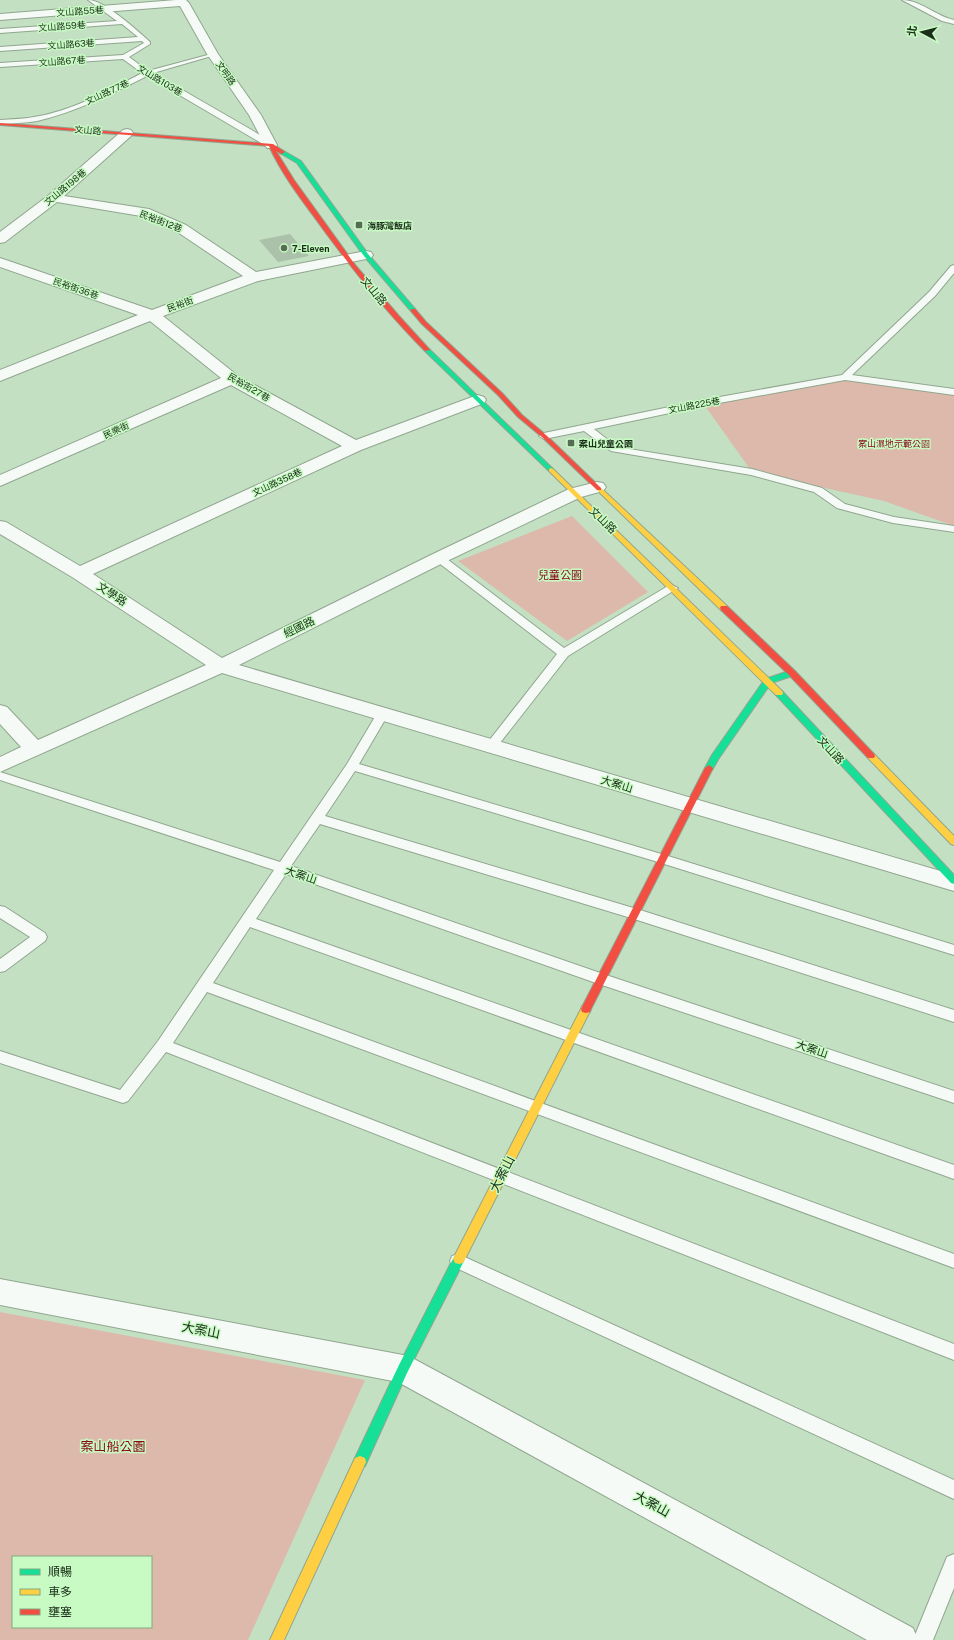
<svg xmlns="http://www.w3.org/2000/svg" width="954" height="1640" viewBox="0 0 954 1640" font-family="'Public Sans','Noto Sans TC',sans-serif">
  <style>
    .green { fill: #dcb9aa; fill-rule: evenodd }
    .building { fill: #abc1aa }
    .lines { fill: none; stroke-linecap: round; stroke-linejoin: round }
    .lane-casing { stroke: #90a68f; stroke-width: 2 }
    .street-casing { stroke: #90a68f; stroke-width: 2 }
    .fast-casing { stroke: #90a68f; stroke-width: 2 }
    .slow-casing { stroke: #90a68f; stroke-width: 2 }
    .jam-casing { stroke: #90a68f; stroke-width: 2 }
    .lane { fill: #f6faf6; fill-rule: evenodd }
    .street { fill: #f6faf6; fill-rule: evenodd }
    .fast { fill: #16e098; fill-rule: evenodd }
    .slow { fill: #ffcf43; fill-rule: evenodd }
    .jam { fill: #f24e42; fill-rule: evenodd }
    .poi-dot { fill: #566c54; stroke: #c7fbc3; stroke-width: 1.5 }
    .labels { text-anchor: middle; dominant-baseline: central; stroke-width: 3; stroke-linejoin: round; paint-order: stroke }
    .far-street-label { font-size: 9px; fill: #1b2e19; stroke: #c7fbc3 }
    .far-poi-label { font-size: 9px; font-weight: bold; fill: #1b2e19; stroke: #c7fbc3; text-anchor: start }
    .far-park-label { font-size: 9px; fill: #8b081b; stroke: #c7fbc3 }
    .street-label { font-size: 11px; fill: #1b2e19; stroke: #c7fbc3 }
    .park-label { font-size: 11px; fill: #8b081b; stroke: #c7fbc3 }
    .near-street-label { font-size: 13px; fill: #1b2e19; stroke: #c7fbc3 }
    .near-park-label { font-size: 13px; fill: #8b081b; stroke: #c7fbc3 }
  </style>
  <rect width="100%" height="100%" fill="#c4e0c3"/>
  <path class="green" d="M845,377L954,392V526L884,501L752,472L703,403Z
    M572,516L648,592L567,641L458,561Z
    M0,1312L365,1380L248,1640H0ZM13,1557H151V1627H13Z"/>
  <path class="building" d="M290,234L309,256L278,262L259,240Z"/>
  <g class="lines">
    <g class="lane-casing">
      <path id="lane" d="M88,0C104,0 137,30 150,42V44L129,57L148,71L215,53V55L153,73L274,143V147H268L147,76C111,94 76,112 37,121C25,123 12,123 0,124V120C11,119 23,119 34,117C72,111 108,91 142,73L123,59L0,67V63L123,55L144,43L142,41L0,51V47L138,37L122,24L0,33V29L117,21Z
        M902,0C920,0 936,16 954,20V24L942,21Z
        M954,265V273L935,296L852,375L954,389V395L845,380L703,406L594,429L617,447L752,469L822,488L845,504L894,517L954,526V532L893,523L837,508L814,492L751,475L611,451L584,431L544,439L539,436L544,433L703,400L842,375L929,292L951,266Z
        M439,555L443,556L564,648L668,586L672,585L678,588L568,656L496,748H488L486,745L488,742L557,654L435,560L434,558L435,556Z
        M383,709L387,710L389,713L359,764L668,856L954,945V955L658,862L355,771L325,816L640,910L954,1010V1022L631,918L320,824L291,866L606,975L954,1091V1103L596,983L286,874L256,919L954,1165V1179L250,927L213,983L954,1254V1268L207,992L173,1043L954,1344V1360L166,1052L128,1101L123,1103L0,1063V1051L120,1090L158,1041L274,870L0,780V772L280,862L347,764L379,710Z
        M0,906L5,907L45,933L47,937L45,941L5,971L0,972V959L30,937L0,918Z
        M458,1254L954,1480V1499L452,1266L450,1261L452,1256Z
        M954,1554V1588L933,1640H913L947,1557Z"/>
    </g>
    <g class="street-casing">
      <path id="street" d="M176,0H186L189,3L218,54L261,115L277,145L275,148H267L265,145L249,115L207,54L180,6L0,20V14Z
        M127,129L131,130L133,133L131,136L64,196L149,209L186,225L256,272L366,251L371,252L373,255L371,258L366,259L258,281L163,316L238,376L356,440L472,397L478,395L484,397L486,400L484,403L361,450L93,574L222,658L433,554L569,489L597,482L603,483L606,487L603,491L581,497L445,562L239,665L954,875V891L222,673L0,772V757L21,747L0,724V705L7,707L38,740L206,665L72,577L0,534V521L6,522L80,566L342,446L231,385L0,486V475L221,378L150,321L0,381V370L138,315L0,267V258L152,310L243,276L176,231L141,216L57,202L5,242L0,243V232L49,195L123,130Z
        M0,1279L403,1355L414,1359L913,1628L918,1640H867L398,1382L0,1305Z"/>
    </g>
    <g class="fast-casing">
      <path id="fast" d="M282,150L301,161L368,254L415,309V311H411L364,256L297,163L280,153V151Z
        M425,349H429L553,469V471H549L425,351Z
        M792,670L796,673L795,675L771,683L719,758L712,770H706L705,768L712,755L765,679Z
        M779,690L782,691L954,875V884L951,883L776,695L775,693L776,691Z
        M459,1254L463,1255L465,1259L407,1373L365,1466L360,1468L355,1466L354,1462L355,1458L399,1365L455,1255Z"/>
    </g>
    <g class="slow-casing">
      <path id="slow" d="M551,468L553,469L782,691L783,693L782,695H776L549,471V469Z
        M599,487L601,488L727,606L728,608L727,610H721L597,490V488Z
        M871,753L874,754L954,836V845L951,844L868,758L867,756L868,754Z
        M586,1005L590,1006L591,1009L463,1263L459,1264L455,1263L453,1259L455,1255L581,1009L582,1006Z
        M360,1456L365,1458L366,1462L284,1640H270L355,1458Z"/>
    </g>
    <g class="jam-casing">
      <path id="jam" d="M0,123L273,144L285,152L282,154L276,151L294,180L356,266L399,316L430,350L425,351C384,310 349,265 315,218C298,195 281,172 269,146L0,125Z
        M411,309H415L426,322L502,393L522,415L546,435L601,488V490H597L542,437L518,417L498,395L422,324L411,311Z
        M721,606H727L795,671L874,754L875,756L874,758H868L789,675L721,610L720,608Z
        M709,765L713,768L591,1009L590,1012L586,1013L582,1012L581,1009L705,768Z"/>
    </g>
    <use href="#lane" class="lane"/>
    <use href="#street" class="street"/>
    <use href="#fast" class="fast"/>
    <use href="#slow" class="slow"/>
    <use href="#jam" class="jam"/>
  </g>
  <g class="poi-dot">
    <rect x="355" y="221" width="8" height="8" rx="2"/>
    <circle cx="284" cy="248" r="4"/>
    <rect x="567" y="439" width="8" height="8" rx="2"/>
  </g>
  <g class="labels">
    <g class="far-street-label">
      <text transform="translate(80 11) rotate(-4)">文山路55巷</text>
      <text transform="translate(62 26) rotate(-4)">文山路59巷</text>
      <text transform="translate(71 44) rotate(-4)">文山路63巷</text>
      <text transform="translate(62 61) rotate(-4)">文山路67巷</text>
      <text transform="translate(226 73) rotate(55)">文明路</text>
      <text transform="translate(160 80) rotate(31)">文山路103巷</text>
      <text transform="translate(107 92) rotate(-25)">文山路77巷</text>
      <text transform="translate(88 130) rotate(4)">文山路</text>
      <text transform="translate(65 187) rotate(-40)">文山路198巷</text>
      <text transform="translate(161 221) rotate(21)">民裕街12巷</text>
      <text transform="translate(76 288) rotate(19)">民裕街36巷</text>
      <text transform="translate(180 304) rotate(-20)">民裕街</text>
      <text transform="translate(249 387) rotate(30)">民裕街27巷</text>
      <text transform="translate(694 405) rotate(-11)">文山路225巷</text>
      <text transform="translate(116 430) rotate(-24)">民樂街</text>
      <text transform="translate(277 482) rotate(-25)">文山路358巷</text>
    </g>
    <g class="far-poi-label">
      <text x="367" y="225">海豚灣飯店</text>
      <text x="292" y="248">7-Eleven</text>
      <text x="579" y="443">案山兒童公園</text>
    </g>
    <g class="far-park-label">
      <text x="894" y="443">案山濕地示範公園</text>
    </g>
    <g class="street-label">
      <text transform="translate(374 291) rotate(50)">文山路</text>
      <text transform="translate(603 520) rotate(44)">文山路</text>
      <text transform="translate(112 594) rotate(33)">文學路</text>
      <text transform="translate(299 627) rotate(-26)">經國路</text>
      <text transform="translate(831 750) rotate(47)">文山路</text>
      <text transform="translate(617 784) rotate(17)">大案山</text>
      <text transform="translate(301 875) rotate(19)">大案山</text>
      <text transform="translate(812 1049) rotate(19)">大案山</text>
    </g>
    <g class="park-label">
      <text x="560" y="575">兒童公園</text>
    </g>
    <g class="near-street-label">
      <text transform="translate(502 1174) rotate(-63)">大案山</text>
      <text transform="translate(201 1330) rotate(11)">大案山</text>
      <text transform="translate(652 1504) rotate(29)">大案山</text>
    </g>
    <g class="near-park-label">
      <text x="113" y="1446">案山船公園</text>
    </g>
  </g>
  <rect x="12" y="1556" width="140" height="72" fill="#c7fbc3" stroke="#82a97f"/>
  <rect x="20" y="1569" width="20" height="6" fill="#16e098" stroke="#82a97f"/>
  <text x="48" y="1576" font-size="12" fill="#1b2e19">順暢</text>
  <rect x="20" y="1589" width="20" height="6" fill="#ffcf43" stroke="#82a97f"/>
  <text x="48" y="1596" font-size="12" fill="#1b2e19">車多</text>
  <rect x="20" y="1609" width="20" height="6" fill="#f24e42" stroke="#82a97f"/>
  <text x="48" y="1616" font-size="12" fill="#1b2e19">壅塞</text>
  <g transform="translate(922 32) rotate(277)" stroke="#c7fbc3" stroke-width="3" paint-order="stroke">
  <path d="M0-3L7 15L0 10L-7 15Z" fill="#1b2e19"/>
  <text y="-6" font-size="11" font-weight="bold" text-anchor="middle" fill="#1b2e19">北</text>
  </g>
</svg>
